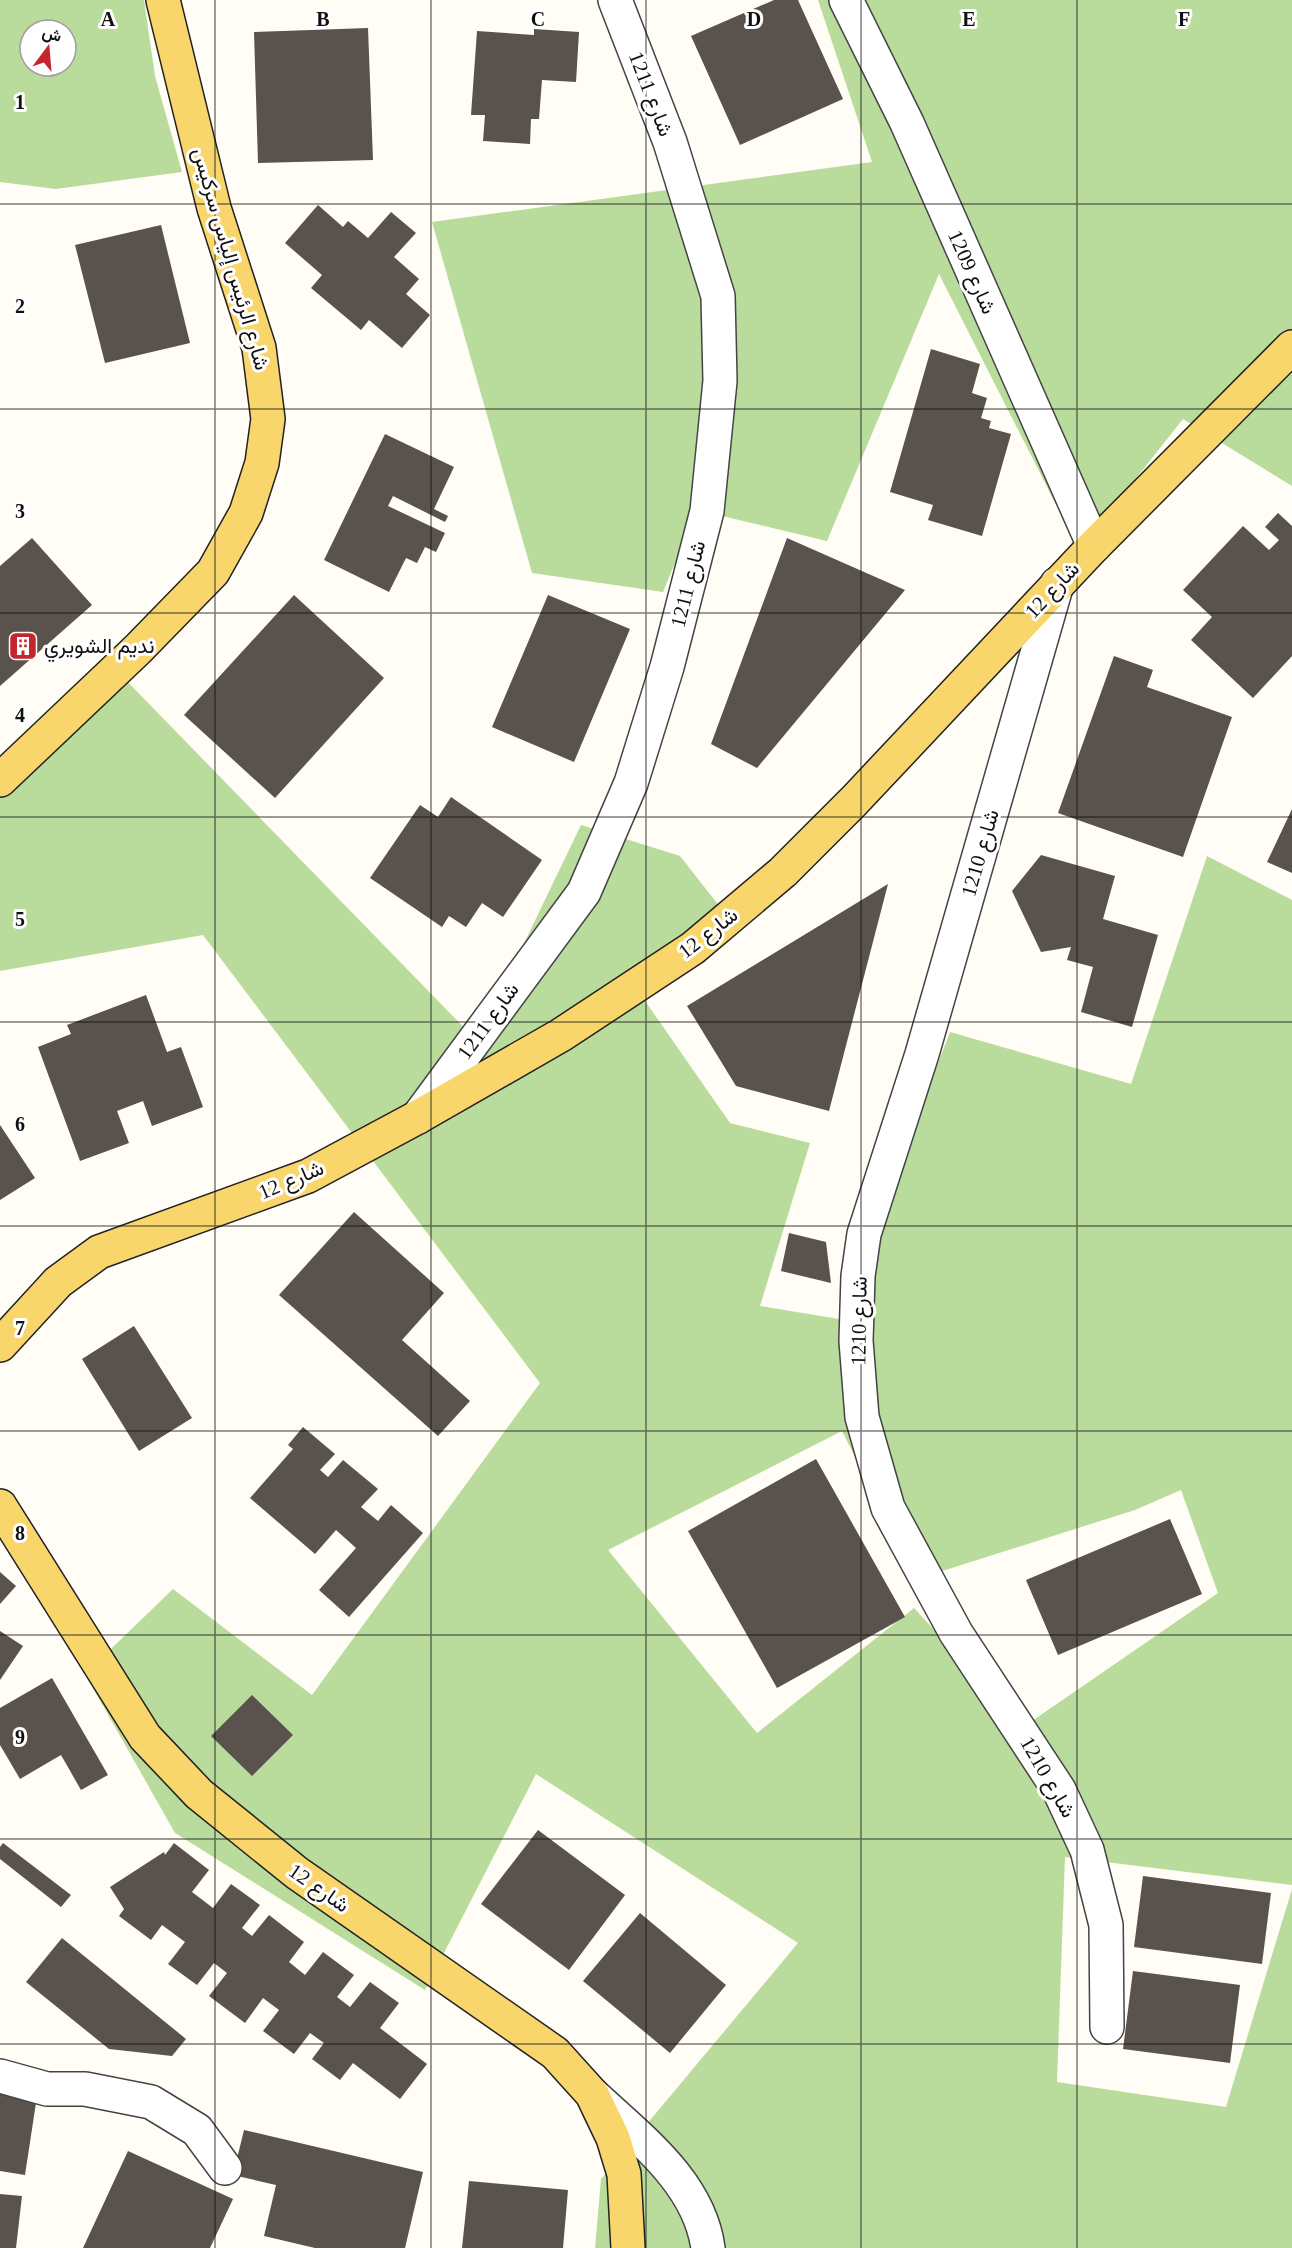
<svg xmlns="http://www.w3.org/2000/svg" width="1292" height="2248" viewBox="0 0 1292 2248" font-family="'Times New Roman',Vazirmatn,serif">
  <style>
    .forest { fill: #b9dc9c; fill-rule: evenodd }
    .building { fill: #5a524d }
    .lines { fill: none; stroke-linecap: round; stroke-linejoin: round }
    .minor-casing { stroke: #444; stroke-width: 36 }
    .major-casing { stroke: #222; stroke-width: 36 }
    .minor { stroke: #fff; stroke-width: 33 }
    .major { stroke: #f9d66b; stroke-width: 33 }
    .grid { fill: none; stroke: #111; stroke-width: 1.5; stroke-opacity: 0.55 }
    .labels { text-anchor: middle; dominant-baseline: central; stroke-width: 6; stroke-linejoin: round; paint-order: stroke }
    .street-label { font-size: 21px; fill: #111; stroke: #fff }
    .poi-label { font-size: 21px; fill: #111; stroke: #fff; text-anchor: start }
    .grid-label { font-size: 20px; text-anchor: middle; font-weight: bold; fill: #111; stroke: #fff; stroke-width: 6; stroke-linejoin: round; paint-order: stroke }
  </style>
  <rect width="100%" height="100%" fill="#fffdf5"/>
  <path class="forest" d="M0,0H144L155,76L182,172L56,189L0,182ZM30,30H66V66H30Z
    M818,0H1292V486L1183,419L1079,550L939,274L827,541L697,510L663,592L532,573L432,222L872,162Z
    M119,673L477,1041L581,825L680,856L738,930L643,998L730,1123L810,1143L760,1306L839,1319L950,1032L1131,1084L1207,856L1292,900V1885L1065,1857L1057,2082L1226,2107L1292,1889V2248H595L601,2179L798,1943L536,1774L425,1990L175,1833L85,1674L173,1589L312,1695L540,1383L203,935L0,971V763ZM842,1431L917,1579L1135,1510L1181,1490L1218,1593L1013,1734L950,1647L914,1608L757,1733L608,1550Z"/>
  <path class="building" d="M774,0H798L843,99L740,145L691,36Z
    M368,28L373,160L258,163L254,32Z
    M534,29L579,32L576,82L542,80L539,119H531L530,144L483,141L485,115H471L477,31L534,35Z
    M318,205L343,227L348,221L368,238L391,212L416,233L394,257L419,279L406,294L430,315L402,348L369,320L361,330L311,288L322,275L285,243Z
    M161,225L190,343L105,363L75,245Z
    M931,349L980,364L972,393L987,398L981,418L991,421L989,428L1011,434L982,536L928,520L933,505L890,492Z
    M385,434L454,467L434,509L448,516L445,522L393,496L388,506L445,533L436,552L425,547L417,563L406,558L389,592L324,560Z
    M1278,513L1292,526V656L1253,698L1191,640L1212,617L1183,590L1243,526L1269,550L1279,540L1265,527Z
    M32,538L92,605L0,686V566Z
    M787,538L905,590L757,768L711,744Z
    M294,595L384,678L275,798L184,715Z
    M548,595L630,629L574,762L492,727Z
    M1114,656L1153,670L1147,687L1232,717L1183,857L1058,813Z
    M451,797L542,860L503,917L482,903L466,927L449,916L442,927L370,878L420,805L438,817Z
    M1292,809V873L1267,862Z
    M1041,855L1115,876L1103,919L1158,935L1132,1027L1081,1012L1093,967L1067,960L1071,947L1041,952L1012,891Z
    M888,884L829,1111L736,1086L687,1006Z
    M146,995L167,1052L181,1047L203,1107L152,1126L143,1101L117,1111L129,1143L80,1161L38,1047L71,1034L67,1025Z
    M0,1125L35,1178L0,1200Z
    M354,1212L444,1293L402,1340L470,1401L438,1436L279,1295Z
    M789,1233L826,1242L831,1283L781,1271Z
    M134,1326L192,1418L139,1451L82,1359Z
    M303,1427L335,1454L320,1470L328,1477L343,1460L378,1489L361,1507L378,1521L391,1505L423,1533L349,1617L319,1590L356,1548L336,1530L315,1554L250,1498L293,1449L288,1445Z
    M816,1459L905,1617L777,1688L688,1531Z
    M1170,1519L1202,1594L1058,1655L1026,1580Z
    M0,1572L16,1586L0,1604Z
    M0,1631L23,1646L0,1680Z
    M52,1678L108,1775L81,1790L61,1755L20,1779L0,1745V1708Z
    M252,1695L293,1735L252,1776L211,1736Z
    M538,1830L625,1895L569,1970L481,1904Z
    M3,1843L71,1895L61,1907L0,1859V1847Z
    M174,1843L209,1870L192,1892L213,1908L231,1884L260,1905L242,1928L252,1936L269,1915L304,1942L289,1962L305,1975L323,1952L354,1975L337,1997L350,2007L370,1982L399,2003L380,2028L427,2064L400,2099L353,2063L340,2080L312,2059L324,2043L310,2033L294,2054L263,2031L279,2010L263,1998L245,2023L209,1996L227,1973L214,1963L197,1985L168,1964L185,1942L162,1925L151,1940L119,1916L124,1909L110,1887L164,1852L165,1855Z
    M1143,1876L1271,1893L1262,1964L1134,1947Z
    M640,1913L726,1985L670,2053L583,1981Z
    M62,1938L186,2039L172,2056L109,2049L26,1982Z
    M1133,1971L1240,1985L1230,2063L1123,2049Z
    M0,2090L37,2096L25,2175L0,2171Z
    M244,2130L423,2172L405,2248H315L264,2236L276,2185L233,2175Z
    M128,2151L233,2199L210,2248H83Z
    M469,2181L568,2190L563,2248H462Z
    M0,2194L22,2196L16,2248H0Z"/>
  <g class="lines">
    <g class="minor-casing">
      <path id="minor" d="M846,0L907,123L1094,546
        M1057,584L922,1054L864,1234L858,1276L856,1341L862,1417L888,1508L956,1633L1059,1790L1087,1850L1106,1925L1107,2027
        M418,1117L584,892L631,783L667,667L707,511L720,381L718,296L670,142L615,0
        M0,2076L47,2089H85L151,2102L197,2130L225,2168
        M593,2095C639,2138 699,2182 708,2248"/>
    </g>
    <g class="major-casing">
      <path id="major" d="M0,780L138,649L213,572L246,513L262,463L268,419L259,348L214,208L163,0
        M0,1345L58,1282L99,1252L308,1176L418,1117L561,1035L693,948L783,872L854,801L1094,546L1292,347
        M0,1506L145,1737L199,1794L297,1873L555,2053L592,2094L613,2138L624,2174L628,2248"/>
    </g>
    <use href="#minor" class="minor"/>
    <use href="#major" class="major"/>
  </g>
  <path class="grid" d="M215,0V2248M431,0V2248M646,0V2248M861,0V2248M1077,0V2248M0,204H1292M0,409H1292M0,613H1292M0,817H1292M0,1022H1292M0,1226H1292M0,1431H1292M0,1635H1292M0,1839H1292M0,2044H1292"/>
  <defs>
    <g id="building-square" transform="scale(1.5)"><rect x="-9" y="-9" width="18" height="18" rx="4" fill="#c4262e" stroke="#fff"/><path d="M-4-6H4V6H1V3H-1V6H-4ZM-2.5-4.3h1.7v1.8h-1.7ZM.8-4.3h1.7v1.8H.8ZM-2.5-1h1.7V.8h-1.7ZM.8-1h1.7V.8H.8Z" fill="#fff"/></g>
  </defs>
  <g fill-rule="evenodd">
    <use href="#building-square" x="23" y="646"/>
  </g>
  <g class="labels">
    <g class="street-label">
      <text transform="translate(651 94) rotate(69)">شارع 1211</text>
      <text transform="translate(231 259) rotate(74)">شارع الرئيس إلياس سركيس</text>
      <text transform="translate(972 272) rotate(66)">شارع 1209</text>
      <text transform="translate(688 584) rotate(-76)">شارع 1211</text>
      <text transform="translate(1052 590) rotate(-47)">شارع 12</text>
      <text transform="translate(980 853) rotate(-74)">شارع 1210</text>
      <text transform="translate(708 933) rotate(-38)">شارع 12</text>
      <text transform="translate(488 1021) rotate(-54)">شارع 1211</text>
      <text transform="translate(291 1180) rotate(-23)">شارع 12</text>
      <text transform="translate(859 1321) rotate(-89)">شارع 1210</text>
      <text transform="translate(1048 1777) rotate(60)">شارع 1210</text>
      <text transform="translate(319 1888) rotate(35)">شارع 12</text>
    </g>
    <g class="poi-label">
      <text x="44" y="646">نديم الشويري</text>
    </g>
  </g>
  <g class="grid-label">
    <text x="108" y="26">A</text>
    <text x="323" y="26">B</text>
    <text x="538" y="26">C</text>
    <text x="754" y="26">D</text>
    <text x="969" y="26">E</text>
    <text x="1184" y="26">F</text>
    <text x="20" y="109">1</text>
    <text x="20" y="313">2</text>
    <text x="20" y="518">3</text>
    <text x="20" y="722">4</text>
    <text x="20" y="926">5</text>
    <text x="20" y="1131">6</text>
    <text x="20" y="1335">7</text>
    <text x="20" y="1540">8</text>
    <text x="20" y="1744">9</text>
  </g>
  <g transform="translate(48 48) rotate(16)"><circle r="28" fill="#ffffff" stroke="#a0a0a0" stroke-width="1.5"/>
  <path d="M0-4.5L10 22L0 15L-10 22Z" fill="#c4262e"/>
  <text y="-9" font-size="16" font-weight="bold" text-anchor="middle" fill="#111111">ش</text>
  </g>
</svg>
